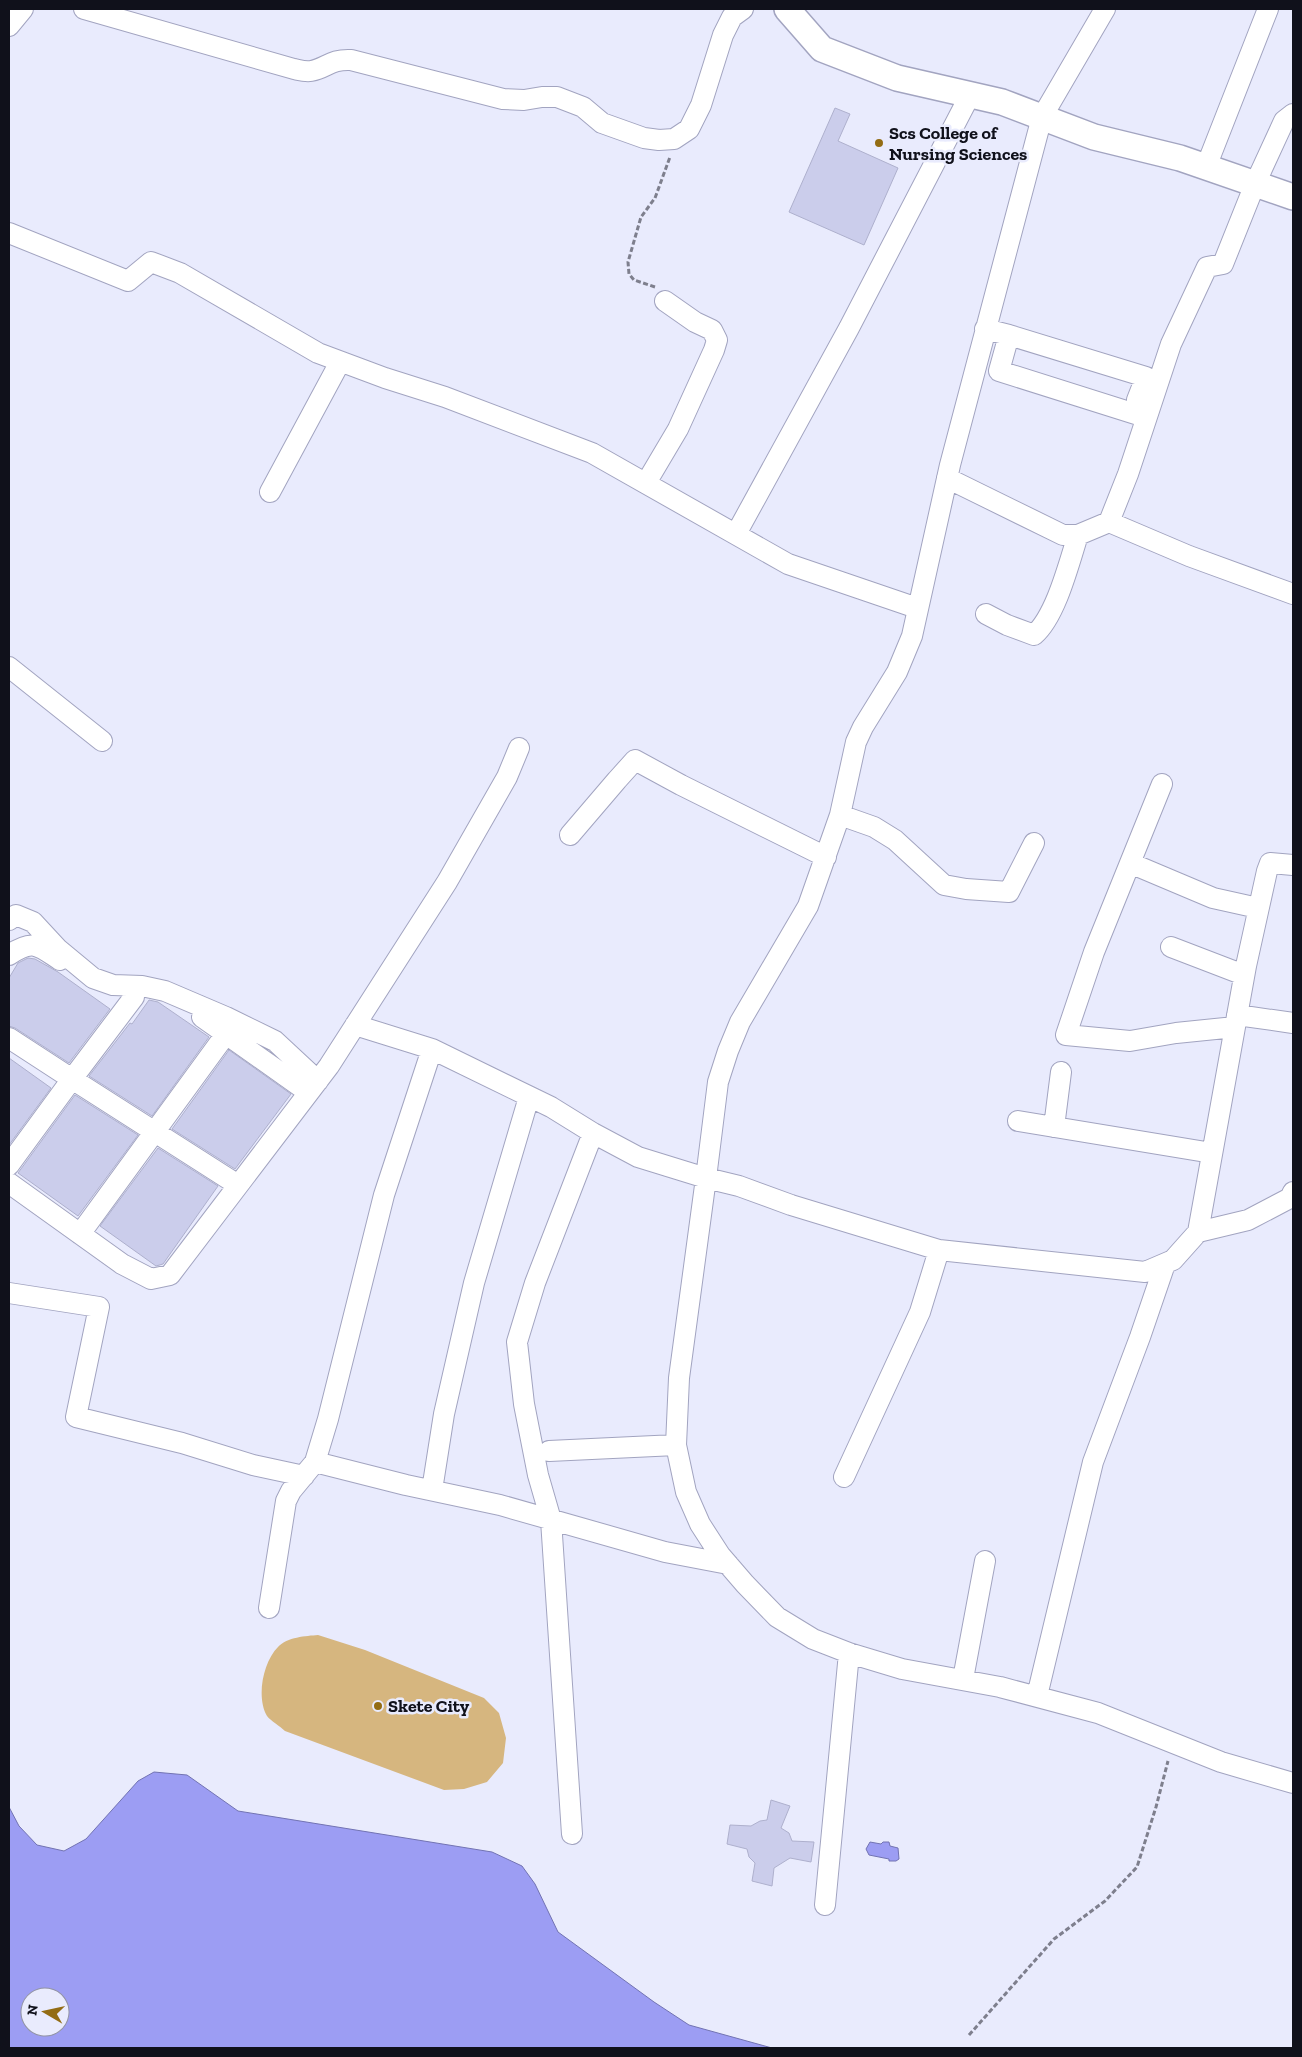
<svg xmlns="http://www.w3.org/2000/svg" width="1302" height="2057" viewBox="0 0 1302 2057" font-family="'Zilla Slab',serif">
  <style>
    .green { fill: #d6b67f }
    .water { fill: #9c9df3; stroke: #7273b2; fill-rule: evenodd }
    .building { fill: #cbcdeb; stroke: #aeb0cd }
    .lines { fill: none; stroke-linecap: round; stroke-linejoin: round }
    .minor-casing { stroke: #a2a4c0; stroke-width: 22 }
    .tertiary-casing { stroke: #a2a4c0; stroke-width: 28 }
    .path { stroke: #7e7f8d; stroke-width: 3; stroke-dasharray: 5 2.5; stroke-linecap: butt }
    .minor { stroke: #fff; stroke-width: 20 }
    .tertiary { stroke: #fff; stroke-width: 25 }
    .poi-dot { fill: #936c14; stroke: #e9ebfd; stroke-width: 2 }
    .labels { text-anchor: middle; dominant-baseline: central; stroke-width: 5; stroke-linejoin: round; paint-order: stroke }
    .poi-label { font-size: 18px; font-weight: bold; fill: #10111b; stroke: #e9ebfd; text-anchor: start }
  </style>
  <rect width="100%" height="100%" fill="#e9ebfd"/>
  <path class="green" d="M318,1635L365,1650L484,1698L499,1713L506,1738L503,1763L487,1782L464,1789L444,1790L285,1731C280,1726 271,1721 267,1716C256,1697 263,1662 278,1647C287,1637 306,1636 318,1635Z"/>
  <path class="water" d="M154,1772L187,1775L238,1811L492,1852L522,1866L535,1884L558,1932L654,2002L689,2025L772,2048H9V1807L19,1826L37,1845L64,1851L86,1839L138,1781ZM30,1997H60V2027H30Z
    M870,1842L881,1844L883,1842H889L890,1846L898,1848L899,1859L896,1861H889V1859L869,1855L866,1849Z"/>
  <path class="building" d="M835,108L850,114L838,141L898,168L864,245L789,212Z
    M28,958L35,959L58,972L110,1009L69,1063L15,1028L9,1026V978L18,963Z
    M149,1000L158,1002L209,1037L152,1116L89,1076L130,1023L132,1024Z
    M229,1050L291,1094L235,1169L172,1129Z
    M9,1058L51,1088L9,1145Z
    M75,1095L138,1135L78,1216L18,1173Z
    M158,1148L218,1186L163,1264L156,1266L100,1226Z
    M771,1800L790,1806L781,1828L789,1833L792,1841L814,1842L811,1862L790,1858L774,1868L772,1886L752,1881L755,1863L749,1857L747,1849L727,1844L730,1825L751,1826L760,1821L767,1820Z"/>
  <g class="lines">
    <g class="minor-casing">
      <path id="minor" d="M84,9L294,69C299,70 305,72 311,71C327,68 330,59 351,60L503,99L524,100L542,97H557L583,107L602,123L644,138L659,140L674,139L689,129L701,105L723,35L732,17L743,9
        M9,26L23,9
        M1206,167L1268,9
        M9,233L128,281L151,262L180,273L318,353L385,378L445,397L592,453L788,564L917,608
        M985,329L1009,335L999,371L1145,417
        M1009,335L1146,377L1137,400
        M947,478L1063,535H1078L1109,522L1128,474L1171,344L1207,267L1223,264L1255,184L1284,121L1293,114
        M646,483L678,429L714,350L717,340L712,330L695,322L665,301
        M270,492L340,362
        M1109,522L1189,556L1293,594
        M736,534L849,328L970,95
        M986,614L1007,625L1034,635C1056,616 1069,563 1078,535
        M9,667L102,741
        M1162,784L1094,952L1066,1035L1130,1041L1176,1033L1235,1027
        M840,815L874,827L895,840L944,885L966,889L1009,892L1034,843
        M570,835L617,780L635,760L681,785L826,857
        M1130,863L1213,898L1258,908
        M1293,865L1270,863L1267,871L1246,966L1198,1232L1173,1260L1145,1272L939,1250L791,1205L739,1186L706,1178L679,1378L676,1445L686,1492L700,1524L720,1555L745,1584L777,1617L813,1639L849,1653L902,1669L1000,1687L1098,1713L1221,1762L1293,1783
        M9,920L16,915L33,922L58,949L93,978L113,985L142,986L165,991L226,1017L275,1041L318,1081
        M1171,947L1244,975
        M9,955C33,939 37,945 60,960
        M1237,1015L1293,1023
        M202,1017L308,1092
        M355,1025L432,1049L551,1107L593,1133L638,1157L706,1178L718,1082L728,1051L740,1022L808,906L840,815L856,742L863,727L897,672L912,636L950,465L1042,117L1105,9
        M9,1038L72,1079L134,997
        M1018,1121L1212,1153
        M1054,1127L1061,1072
        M9,1165L72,1079L238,1185
        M9,1183L122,1264L151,1279L170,1275L329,1066L447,882L507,777L519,748
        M1198,1232L1248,1220L1290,1198L1293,1192
        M80,1234L226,1034
        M9,1293L99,1307L76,1417L182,1443L253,1465L304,1476
        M549,1451L676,1445
        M315,1462L406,1485L500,1505L665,1552L728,1564
        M844,1477L920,1312L939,1250
        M432,1490L444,1414L474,1283L529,1097
        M269,1608L286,1501L291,1491L315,1462L328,1419L384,1195L432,1049
        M963,1679L985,1561
        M1037,1696L1093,1462L1140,1337L1165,1264
        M572,1834L551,1520L538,1475L524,1404L517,1342L535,1283L593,1133
        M825,1905L849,1653"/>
    </g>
    <g class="tertiary-casing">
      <path id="tertiary" d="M787,9L822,49L897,78L1002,102L1094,137L1180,158L1293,197"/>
    </g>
    <path class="path" d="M655,287L634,280L629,274L628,262L641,217L655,198L670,157
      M969,2035L1054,1939L1105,1901L1137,1867L1156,1807L1168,1761"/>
    <use href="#minor" class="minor"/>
    <use href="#tertiary" class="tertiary"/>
  </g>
  <g class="poi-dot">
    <circle cx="879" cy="143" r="5"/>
    <circle cx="378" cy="1706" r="5"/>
  </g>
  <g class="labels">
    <g class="poi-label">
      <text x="889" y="133">Scs College of<tspan x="889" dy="21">Nursing Sciences</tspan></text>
      <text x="388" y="1706">Skete City</text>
    </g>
  </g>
  <rect width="1302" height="2057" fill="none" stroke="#10111b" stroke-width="20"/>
  <g transform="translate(45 2012) rotate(279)"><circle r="24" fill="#e9ebfd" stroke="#9294a3"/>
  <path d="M0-4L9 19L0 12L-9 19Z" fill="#936c14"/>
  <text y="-8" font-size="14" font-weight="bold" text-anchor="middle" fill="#10111b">N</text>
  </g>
</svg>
